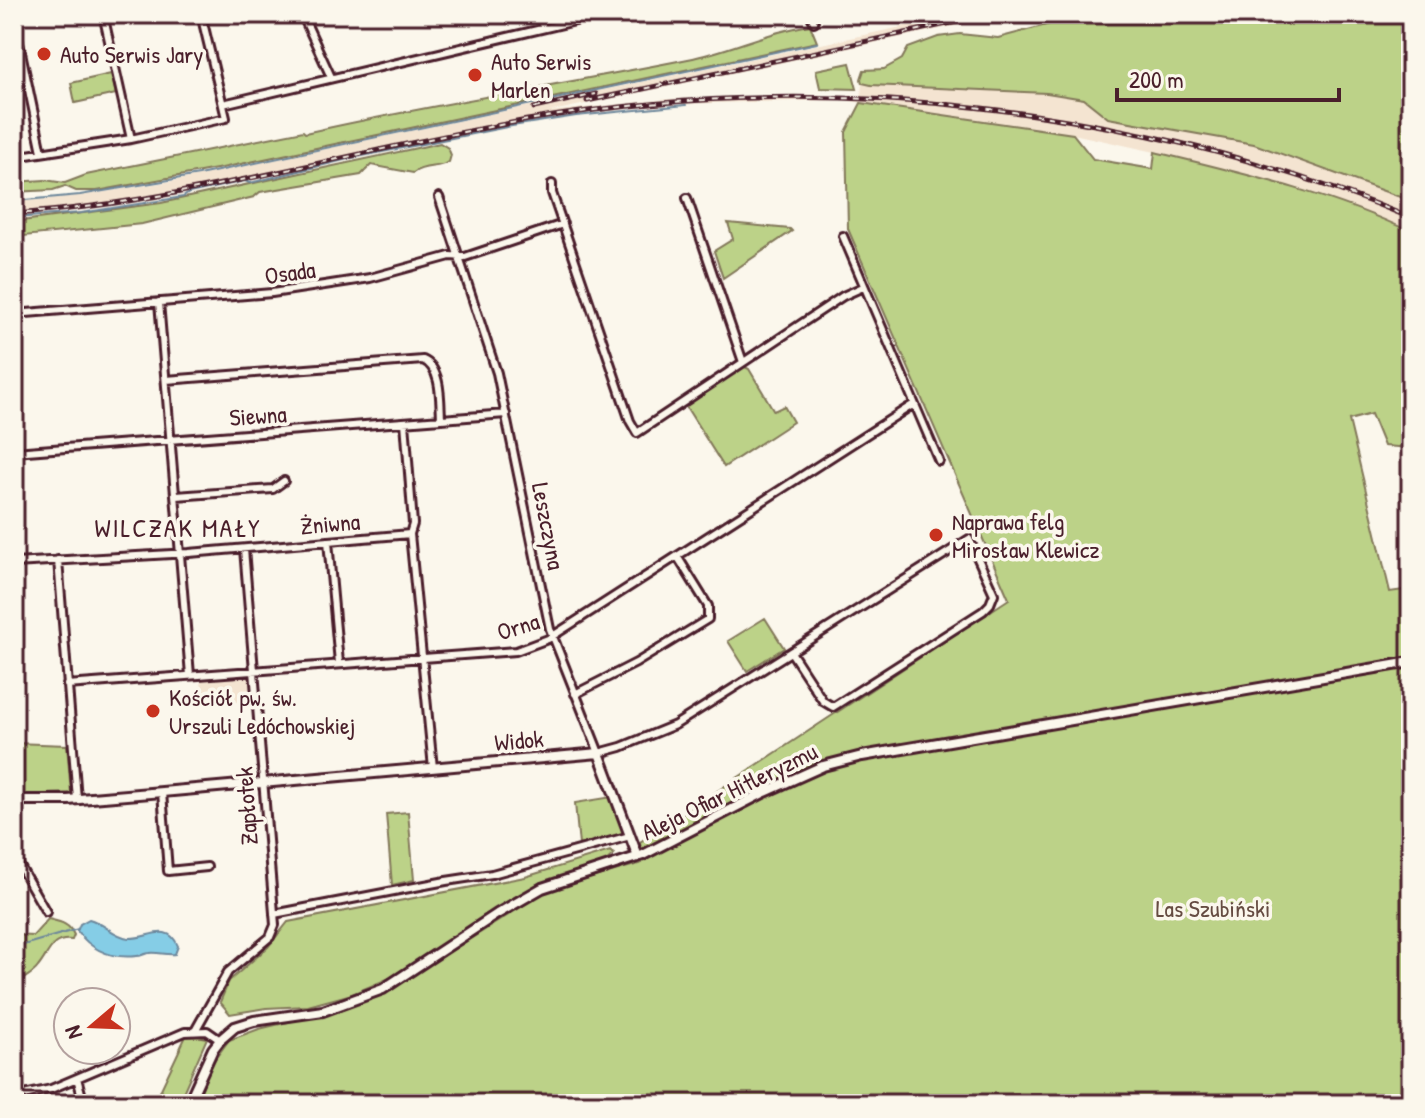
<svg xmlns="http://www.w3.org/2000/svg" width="1425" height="1118" viewBox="0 0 1425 1118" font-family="'Patrick Hand',sans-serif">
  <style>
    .built { fill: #f4e4d1 }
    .green { fill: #bcd288; stroke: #83785a; stroke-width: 2 }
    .water { fill: #85cde6; stroke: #6d879b; stroke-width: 2 }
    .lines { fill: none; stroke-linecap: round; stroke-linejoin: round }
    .stream { stroke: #6d879b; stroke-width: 2 }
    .street-casing { stroke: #4a1f2b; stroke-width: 12 }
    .secondary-casing { stroke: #4a1f2b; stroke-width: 14 }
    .street { stroke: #fbf7ec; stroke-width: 6 }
    .secondary { stroke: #fbf7ec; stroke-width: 8 }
    .rail-casing { stroke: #4a1f2b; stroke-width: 5 }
    .rail { stroke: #fbf7ec; stroke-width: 2; stroke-dasharray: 6; stroke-linecap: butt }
    .poi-dot { fill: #c8321e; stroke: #fbf7ec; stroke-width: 3 }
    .labels { text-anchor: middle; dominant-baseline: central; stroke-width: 7; stroke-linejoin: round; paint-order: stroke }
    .poi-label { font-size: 24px; fill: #4a1f2b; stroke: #fbf7ec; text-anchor: start }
    .street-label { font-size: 24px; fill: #4a1f2b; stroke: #fbf7ec }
    .park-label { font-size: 24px; fill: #664c42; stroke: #fbf7ec }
    .neighbourhood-label { font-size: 26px; letter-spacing: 2px; fill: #4a1f2b; stroke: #fbf7ec }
  </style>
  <rect width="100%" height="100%" fill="#fbf7ec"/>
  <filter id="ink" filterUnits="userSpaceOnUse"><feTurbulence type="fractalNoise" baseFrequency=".0125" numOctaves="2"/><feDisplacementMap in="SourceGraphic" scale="16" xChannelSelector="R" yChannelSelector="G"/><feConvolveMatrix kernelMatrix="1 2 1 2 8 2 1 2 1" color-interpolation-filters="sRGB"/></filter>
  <g filter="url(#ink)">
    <path class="built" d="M963,14H1010L548,112L669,99L837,96L838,100L670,104L567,115L130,202L14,216V202L86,195L179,180Z
      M862,83L1047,93L1084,99L1108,118L1254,144L1411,201V232L1383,219L1263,179L1155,152L1073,134L843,100L842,96L861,97Z
      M246,675L249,678L251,701L203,704L201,679Z"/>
    <path class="green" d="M1105,14H1411V201L1254,144L1108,118L1084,99L1047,93L871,85L862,83L861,79L864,70L884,69L902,59L908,48L938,37L960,34L998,38L1050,24Z
      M810,25L817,42L222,168L97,191H76L65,186L53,190L14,192V182L45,180L65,183L86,175L303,131L305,133C432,104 560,85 688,59C730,51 765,32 810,25Z
      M850,63L857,89L820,88L816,70Z
      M111,74L116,94L75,103L71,83Z
      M861,103L1073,134L1093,159L1153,169L1155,152C1241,173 1330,193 1411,232V448L1384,446L1371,414L1349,420L1390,592L1411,589V1104H196L212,1063L229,1040L259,1029L334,1011L387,991L545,892L540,885L517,896L390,978L352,994L308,1006L266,1008L230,1014L220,1002L229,981L268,947L288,922L525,877L610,851L614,854L605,862L541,885L546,891L642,863L640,842L1009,599L848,229L846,132Z
      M440,143L448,148L451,155L449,162C437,169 425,164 413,173L371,165L361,175L260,192L254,197L142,224L14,237V222L161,203Z
      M728,223L790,229L792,231L723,278L714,251L733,239Z
      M743,366L749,369L774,411L784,406L793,422L724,467L685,405Z
      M765,618L784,648L747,671L728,641Z
      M14,743L67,745L71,793L14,795Z
      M612,797L624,829L622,834L579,845L575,803Z
      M408,812L414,880L392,885L386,814Z
      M48,919C60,922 69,923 74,935L72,940C51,937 49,954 38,967C34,973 27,976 22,980L18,1001L14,1002V935L33,936Z
      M189,1034L207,1038L178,1104H154L186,1036L157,1047Z"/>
    <path class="water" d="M89,919C104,923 115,937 129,938C148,939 168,921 178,946L175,954C166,955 158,952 150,953C145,953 142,956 137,956C112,959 92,951 77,931L80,924Z"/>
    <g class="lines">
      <path class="stream" d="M14,201L80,195L199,175L817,43
        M14,218L81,213L183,197L189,193L245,181L250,183L352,158L512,126L576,116L686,105
        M14,950L20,946L78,929"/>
      <g class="street-casing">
        <path id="street" d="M103,14L131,139
          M302,14L331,77
          M537,14L544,28
          M810,14L814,22
          M14,19L42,152
          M223,104L605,14
          M14,157L131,139L226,118L201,14
          M552,184V193L630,421L637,433L843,296L863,287
          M439,197L497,373L550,629L599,753L621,747L675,725L969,539L994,594L990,604L983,611L833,707L823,701L791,652
          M687,198L743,362
          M843,236L939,461
          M159,302L190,675
          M14,314L272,293L370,278L450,256L465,257L563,224
          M166,380L423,360C442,368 440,401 441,419
          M405,422L413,524L410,534L433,768
          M14,452L506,414
          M176,496L273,489L284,481
          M328,541L339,663
          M58,560L77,799
          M14,563L189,553L410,534
          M67,685L516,651L548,639L914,404
          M575,694L636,663L708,619V606L677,556
          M162,792L168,871L207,867
          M14,856L46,912
          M274,914L446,881L492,874L630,836
          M195,1031L228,972L270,937L275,925L244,549
          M77,1078L84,1104
          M14,1097L51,1089L185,1032L207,1031L220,1040"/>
      </g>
      <g class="secondary-casing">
        <path id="secondary" d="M14,800H68L162,792L599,753L638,857
          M188,1104L213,1049L220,1040L235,1027L254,1021L323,1011L383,989L497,914L542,888L643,855L765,792L823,766L862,756L1411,662"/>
      </g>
      <use href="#street" class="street"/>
      <use href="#secondary" class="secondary"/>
      <g class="rail-casing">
        <path id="rail" d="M587,101L994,14
          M534,108L596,94
          M14,214C190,202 360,148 534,119C825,70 1138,105 1411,218"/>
      </g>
      <use href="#rail" class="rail"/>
    </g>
  </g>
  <g class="poi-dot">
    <circle cx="44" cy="54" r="8"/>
    <circle cx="475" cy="75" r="8"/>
    <circle cx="936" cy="535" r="8"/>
    <circle cx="153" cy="711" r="8"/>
  </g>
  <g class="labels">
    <g class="poi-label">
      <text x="60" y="54">Auto Serwis Jary</text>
      <text x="491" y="61">Auto Serwis<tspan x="491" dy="28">Marlen</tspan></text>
      <text x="952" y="521">Naprawa felg<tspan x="952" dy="28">Mirosław Klewicz</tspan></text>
      <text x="169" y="697">Kościół pw. św.<tspan x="169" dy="28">Urszuli Ledóchowskiej</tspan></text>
    </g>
    <g class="street-label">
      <text transform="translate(290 272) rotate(-8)">Osada</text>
      <text transform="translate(258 415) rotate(-4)">Siewna</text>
      <text transform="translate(330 523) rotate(-5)">Żniwna</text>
      <text transform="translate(549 526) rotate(79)">Leszczyna</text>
      <text transform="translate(518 626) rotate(-17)">Orna</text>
      <text transform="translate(519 740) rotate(-5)">Widok</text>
      <text transform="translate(729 791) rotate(-26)">Aleja Ofiar Hitleryzmu</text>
      <text transform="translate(246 806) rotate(-94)">Zapłotek</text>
    </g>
    <g class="park-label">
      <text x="1213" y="908">Las Szubiński</text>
    </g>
    <g class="neighbourhood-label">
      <text x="178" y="527">WILCZAK MAŁY</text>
    </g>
  </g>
  <rect width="1425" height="1118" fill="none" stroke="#fbf7ec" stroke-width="48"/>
  <rect x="24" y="24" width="1377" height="1070" fill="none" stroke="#4a1f2b" stroke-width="3" filter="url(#ink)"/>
  <g transform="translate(92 1026) rotate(251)"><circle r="38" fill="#fbf7ec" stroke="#b4a19f" stroke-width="2"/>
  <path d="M0-6L14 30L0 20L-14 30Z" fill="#c8321e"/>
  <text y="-12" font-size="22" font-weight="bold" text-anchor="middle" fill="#4a1f2b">N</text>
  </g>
  <path d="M1117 88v12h222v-12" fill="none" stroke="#4a1f2b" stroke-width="4"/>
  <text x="1129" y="88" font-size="24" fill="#4a1f2b" stroke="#fbf7ec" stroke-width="6" paint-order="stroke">200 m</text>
</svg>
